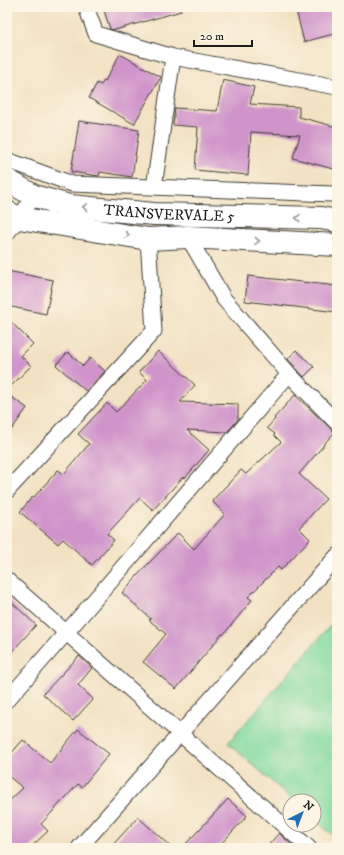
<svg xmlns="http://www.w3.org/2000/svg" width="344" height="855" viewBox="0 0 344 855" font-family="'IM FELL DW Pica',serif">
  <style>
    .green { fill: #80d99e; stroke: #4e7a5d }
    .building { fill: #d094ca }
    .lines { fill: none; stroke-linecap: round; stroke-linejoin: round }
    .street-casing { stroke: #3c3a35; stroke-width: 17 }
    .secondary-casing { stroke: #3c3a35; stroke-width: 24 }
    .street { stroke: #fff; stroke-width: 15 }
    .secondary { stroke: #fff; stroke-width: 22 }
    .oneway { stroke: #999 }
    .labels { text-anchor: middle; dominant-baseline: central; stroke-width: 3.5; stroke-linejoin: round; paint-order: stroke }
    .street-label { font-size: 15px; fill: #1c1c1c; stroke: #fcf5e5 }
  </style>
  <rect width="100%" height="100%" fill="#fcf5e5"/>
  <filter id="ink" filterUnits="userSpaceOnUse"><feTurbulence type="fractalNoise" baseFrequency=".025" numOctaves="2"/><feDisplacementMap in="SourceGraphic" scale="8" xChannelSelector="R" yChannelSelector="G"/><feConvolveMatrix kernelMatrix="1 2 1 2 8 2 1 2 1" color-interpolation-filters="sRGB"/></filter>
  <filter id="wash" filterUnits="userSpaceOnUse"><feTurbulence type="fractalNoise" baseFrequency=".012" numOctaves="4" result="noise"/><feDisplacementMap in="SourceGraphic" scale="16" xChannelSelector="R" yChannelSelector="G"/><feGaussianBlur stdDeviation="0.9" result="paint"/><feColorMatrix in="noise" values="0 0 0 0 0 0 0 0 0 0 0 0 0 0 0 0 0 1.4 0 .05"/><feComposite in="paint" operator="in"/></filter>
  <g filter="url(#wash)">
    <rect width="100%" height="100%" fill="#f2e2c3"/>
    <path class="green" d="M337,618V839L314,819V801H294L228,743Z"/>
    <g id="blocks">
      <path class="building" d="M103,7H180L181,11L115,30L110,29Z
        M311,7H337V33L304,42L296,10Z
        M120,54L161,77L134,124L89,98L97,83L101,85L104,80L105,81Z
        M223,80L254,87L250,104L299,107V117L337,127V170L293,158L300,135L251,132L248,175L195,170L198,127L173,125L175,108L217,111Z
        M79,121L139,130L132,177L100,172L99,176L71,172Z
        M7,271L53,280L46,314L7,306Z
        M248,276L337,286V312L245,301Z
        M7,318L33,344L21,356L31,366L7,390Z
        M296,350L314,367L304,377L288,359Z
        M158,351L195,385L180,402L238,404V420L227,432L187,430L209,450L185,478L183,477L153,510L140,498L107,534L114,540L92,565L63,539L58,544L20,512L33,496L34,497L58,470L64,474L89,444L78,434L107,403L116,412L147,380L139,372Z
        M68,352L83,366L90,358L105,371L86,391L56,365Z
        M7,394L27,408L7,436Z
        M295,395L331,429L335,432L323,445H324L299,474L326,499L299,528L310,539L281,570L278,567L248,597L252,600L223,635L222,634L176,689L143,662L166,634L149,620L151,619L122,593L145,567L178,533L194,549L225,514L212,501L241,470L246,474L281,442L274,435L275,434L267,428L275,419L274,418Z
        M7,598L36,625L7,657Z
        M79,656L92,668L78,685L93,699L73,721L43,694Z
        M78,729L109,754L82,787L78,784L41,824L48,831L30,848H13L7,842V803L23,788L7,775V758L23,740L50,763Z
        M228,799L247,816L217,848H182Z
        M138,817L172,848H110Z
        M279,833L295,848H266Z"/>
    </g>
  </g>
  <g filter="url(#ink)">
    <use href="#blocks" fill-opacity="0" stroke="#3c3a35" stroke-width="1"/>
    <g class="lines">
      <g class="street-casing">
        <path id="street" d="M86,7L96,34L173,57L337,87
          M7,160L72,184L332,194L337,195
          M154,187L173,57
          M7,233L19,218L34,196
          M188,237L224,299L289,374L337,423
          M7,491L154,331L148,239
          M7,580L309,848
          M7,700L66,633L289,374
          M79,848L337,556"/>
      </g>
      <g class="secondary-casing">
        <g id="secondary">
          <path id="s1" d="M7,180L34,196L70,206L154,214L321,218L337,221"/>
          <path d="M7,212L19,218L148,239L188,237L337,245"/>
        </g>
      </g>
      <use href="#street" class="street"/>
      <use href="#secondary" class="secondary"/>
    </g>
    <defs><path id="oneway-chevron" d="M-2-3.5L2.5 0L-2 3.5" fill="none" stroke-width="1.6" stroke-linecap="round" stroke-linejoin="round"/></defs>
    <g class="oneway">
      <use href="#oneway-chevron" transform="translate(85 207) rotate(-174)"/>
      <use href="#oneway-chevron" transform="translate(298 218) rotate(-179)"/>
      <use href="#oneway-chevron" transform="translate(127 235) rotate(9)"/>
      <use href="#oneway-chevron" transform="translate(257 241) rotate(3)"/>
    </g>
  </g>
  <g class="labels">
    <g class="street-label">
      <text stroke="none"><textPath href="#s1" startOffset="168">TRANSVERVALE 5</textPath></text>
    </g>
  </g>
  <rect width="344" height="855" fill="none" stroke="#fcf5e5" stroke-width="24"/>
  <g transform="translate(302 813) rotate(42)"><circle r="19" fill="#fcf5e5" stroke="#a29e95"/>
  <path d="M0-3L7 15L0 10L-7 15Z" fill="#1f6fb2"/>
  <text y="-6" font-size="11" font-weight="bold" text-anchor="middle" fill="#1c1c1c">N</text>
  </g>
  <path d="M194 40v6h58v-6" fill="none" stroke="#1c1c1c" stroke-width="2"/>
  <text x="200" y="40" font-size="12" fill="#1c1c1c" stroke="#fcf5e5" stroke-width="3" paint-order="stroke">20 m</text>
</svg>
